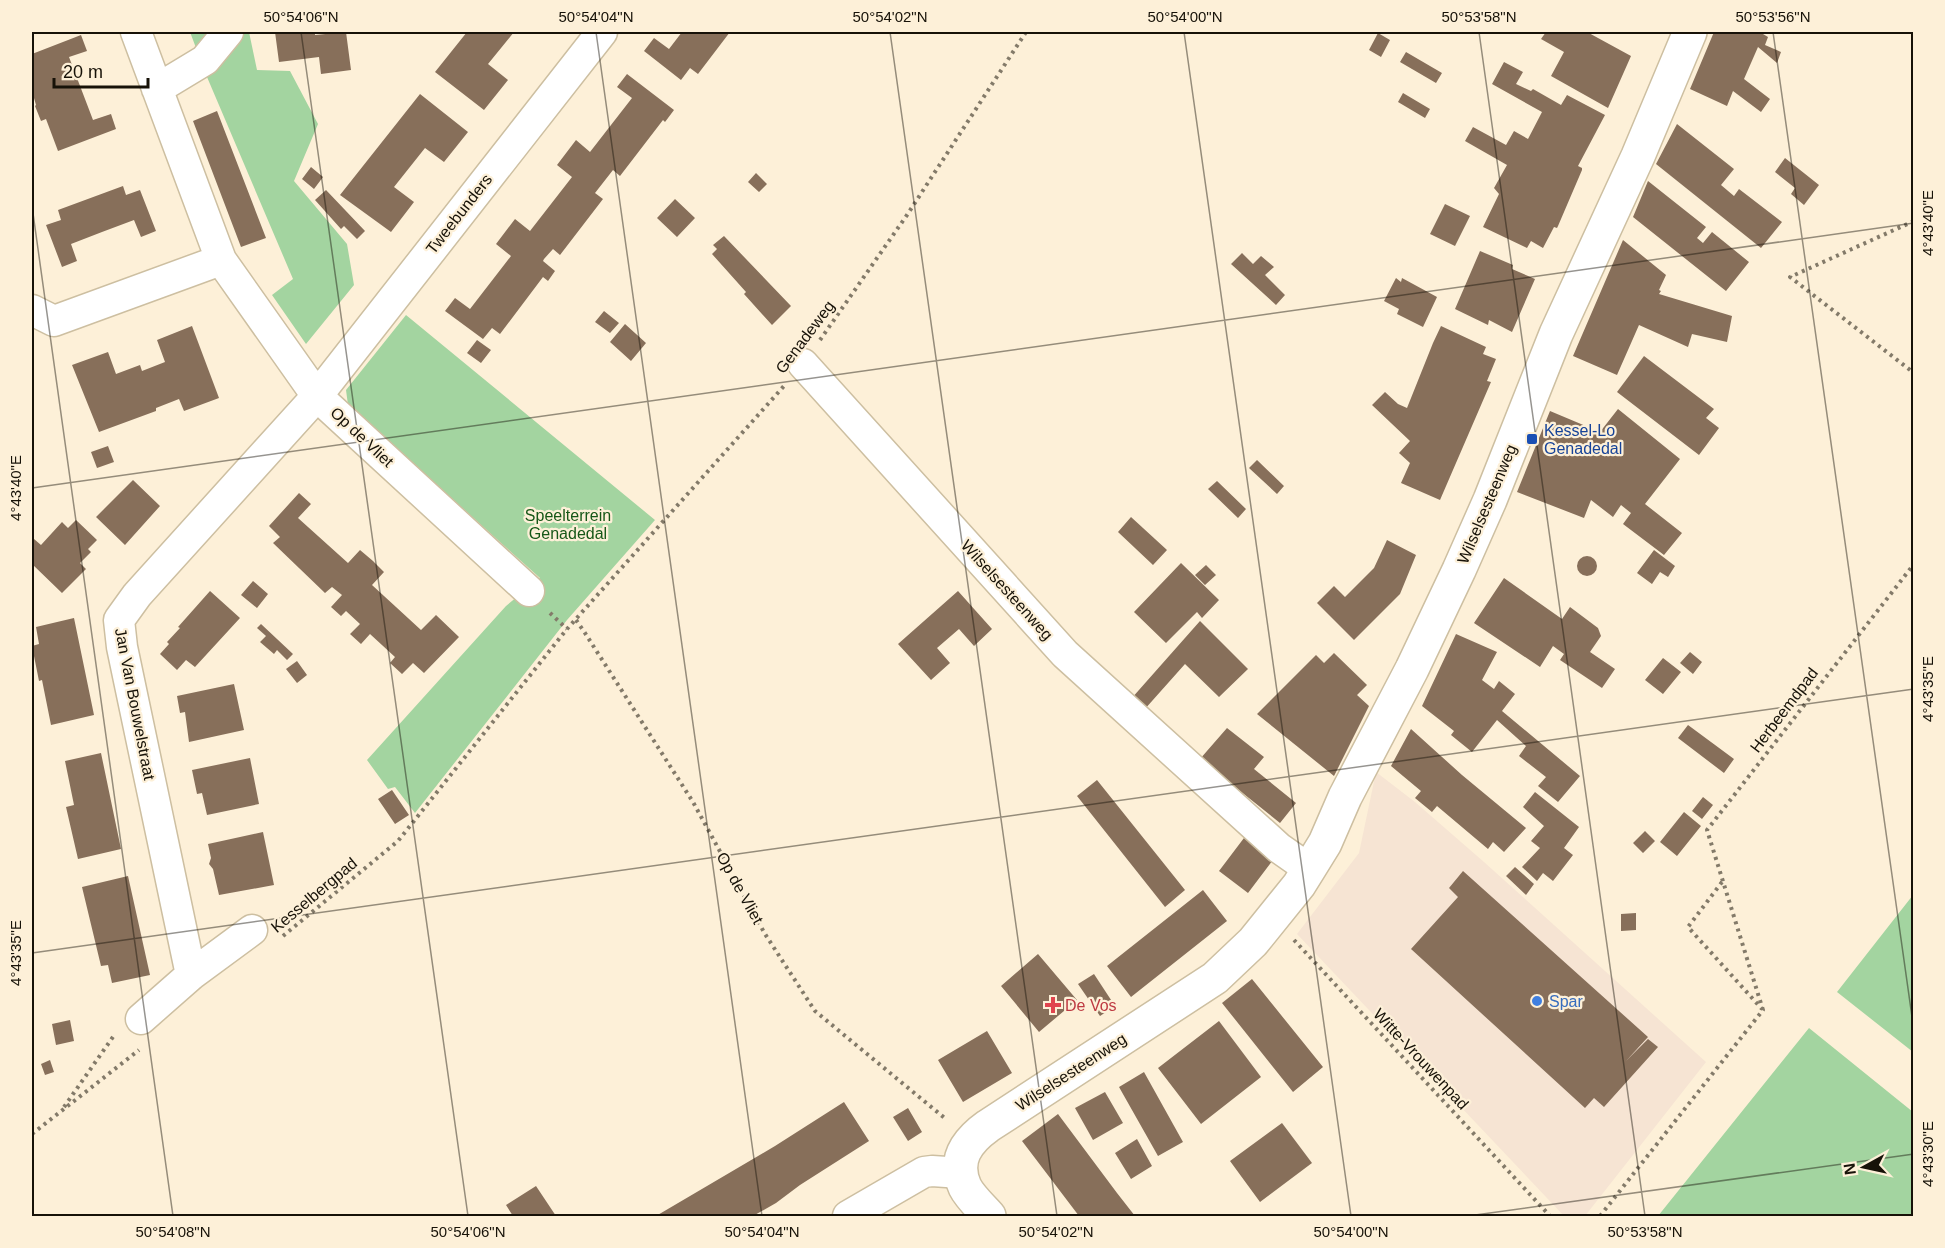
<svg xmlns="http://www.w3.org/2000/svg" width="1945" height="1248" viewBox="0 0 1945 1248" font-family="Helvetica,sans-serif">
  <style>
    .commercial { fill: #f6e4d3 }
    .green { fill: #a3d4a0 }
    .building { fill: #876f5a }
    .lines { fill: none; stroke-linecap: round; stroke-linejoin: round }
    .minor-casing { stroke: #cdbfa1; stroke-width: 33 }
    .tertiary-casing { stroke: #cdbfa1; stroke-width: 36 }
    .path { stroke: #837a69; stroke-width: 4; stroke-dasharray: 3 4.5; stroke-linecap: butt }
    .minor { stroke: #fff; stroke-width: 30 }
    .tertiary { stroke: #fff; stroke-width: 33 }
    .ticks { fill: none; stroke: #171208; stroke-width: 1.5; stroke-opacity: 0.45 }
    .transit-dot { fill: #1a4fb4; stroke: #fdf0d8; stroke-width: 2 }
    .shop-dot { fill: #3f7fe0; stroke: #fdf0d8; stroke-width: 2 }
    .health-dot { fill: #e0444e; stroke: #fdf0d8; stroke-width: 2 }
    .labels { text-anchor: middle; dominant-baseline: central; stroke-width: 4.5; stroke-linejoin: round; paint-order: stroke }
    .street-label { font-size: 16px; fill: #171208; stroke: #fdf0d8 }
    .transit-label { font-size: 16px; fill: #164399; stroke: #fdf0d8; text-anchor: start }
    .park-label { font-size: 16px; fill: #165717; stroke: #fdf0d8 }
    .shop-label { font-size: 16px; fill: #366cbe; stroke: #fdf0d8; text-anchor: start }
    .health-label { font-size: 16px; fill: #be3a42; stroke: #fdf0d8; text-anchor: start }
    .neatline { fill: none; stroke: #171208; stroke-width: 2 }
    .ticks-label { font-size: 15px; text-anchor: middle; fill: #171208 }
  </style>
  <rect width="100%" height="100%" fill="#fdf0d8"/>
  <path class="commercial" d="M1376,772L1415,802L1484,862L1706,1062L1585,1216H1564L1297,934L1359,853Z"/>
  <path class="green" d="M190,32H249L257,70L290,71L318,124L294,181L347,244L354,285L306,344L272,295L293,279L207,77Z
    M406,315L655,520L567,620L415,813L395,787L388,789L367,760L506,606L540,578L348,405L346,390Z
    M1913,895V1052L1837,992Z
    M1809,1028L1913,1112V1216H1658Z"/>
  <path class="building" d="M275,32H315V35L346,32L351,70L321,74L319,57L279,62Z
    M467,32H514L488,64L508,80L484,110L435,72Z
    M682,32H730L698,74L690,68L681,80L644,51L654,38L669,49Z
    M1546,32H1587L1631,56L1608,108L1551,76L1564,52L1541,39Z
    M1714,32H1764L1763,34L1768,37L1765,45L1781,52L1777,63L1758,47L1744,79L1770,99L1761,112L1733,91L1727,106L1690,89Z
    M1378,33L1390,40L1381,57L1369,50Z
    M81,35L87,51L69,57L93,120L111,114L116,129L58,151L46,119L41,121L35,106L36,105L32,91V54Z
    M1406,52L1442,73L1436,83L1400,62Z
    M1504,62L1523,72L1516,84L1531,91L1533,89L1561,105L1567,95L1605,115L1578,166L1582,168V170L1558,226L1557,228L1554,227L1543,248L1531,241L1527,248L1483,227L1499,194L1494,188L1507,165L1465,141L1473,127L1506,145L1514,131L1528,139L1542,112L1492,84Z
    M627,74L674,110L665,122L663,120L620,176L613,170L595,193L603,199L560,255L553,249L544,259L543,261L555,271L548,281L543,277L500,334L492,328L483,339L445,311L455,298L470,309L511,256L496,244L515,219L530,231L572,177L557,165L576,140L590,152L632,98L617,87Z
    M1403,93L1430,109L1425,118L1398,102Z
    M420,94L468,132L444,162L425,148L394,187L414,202L391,232L340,195Z
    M217,111L266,238L241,247L193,121Z
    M1677,124L1734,169L1721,185L1734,196L1739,189L1782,222L1761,248L1656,164Z
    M1785,158L1819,185L1804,205L1791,194L1795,188L1775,172Z
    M311,167L323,177L314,189L302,179Z
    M756,173L767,184L759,192L748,182Z
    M1648,181L1706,227L1697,238L1703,243L1712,232L1749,262L1726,291L1633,217Z
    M123,186L126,195L140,190L156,231L141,237L134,220L102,232L71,244L77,261L62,267L46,225L61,220L58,210Z
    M326,190L365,231L357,239L344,226L341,229L315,200Z
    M675,199L695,218L677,237L657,218Z
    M1445,204L1470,216L1455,246L1430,234Z
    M724,236L791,306L772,325L744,294L746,292L712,254L717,249L713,245Z
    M1623,240L1666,275L1659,290L1661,291L1659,294L1732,316L1727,342L1692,334L1688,347L1639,325L1617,375L1573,356Z
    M1480,251L1513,265L1512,269L1535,279L1512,332L1489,320L1488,325L1455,309Z
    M1242,253L1253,264L1261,256L1274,267L1265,275L1285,295L1276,305L1231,264Z
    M1396,278L1401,282L1402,278L1437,297L1423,327L1397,314L1399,309L1384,301Z
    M604,311L619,323L610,333L595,322Z
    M625,324L646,343L631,361L610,342Z
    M192,326L219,398L184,411L179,399L156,408V411L99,432L72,365L108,352L116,374L140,365L142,371L165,362L157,340Z
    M1441,326L1486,347L1483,354L1496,359L1487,381L1491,382L1440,500L1401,483L1410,463L1399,453L1410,441L1372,405L1385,392L1398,404L1407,408L1433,343Z
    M477,340L491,350L481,363L467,353Z
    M1644,356L1714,409L1706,418L1719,428L1699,455L1617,392Z
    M1618,409L1680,459L1645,504L1682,533L1664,555L1623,524L1631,513L1621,505L1613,517L1591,500L1584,518L1517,492L1550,411L1600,432Z
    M108,446L114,462L97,468L91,452Z
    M1257,460L1284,486L1277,494L1249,468Z
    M133,480L160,506L125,545L96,517Z
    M1217,481L1246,509L1238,518L1208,489Z
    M299,493L311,504L298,518L348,563L360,550L373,561L384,572L372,585L396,607L421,630L436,615L459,637L424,673L413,663L402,674L390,663L395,657L370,634L361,644L350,634L360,624L346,611L341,616L331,607L342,595L332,587L325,593L273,543L280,537L269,526Z
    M1131,517L1167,550L1153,565L1118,532Z
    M76,520L97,540L88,549L91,552L80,563L86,569L62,593L32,564V541L34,539L41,545L62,522L68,528Z
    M1387,540L1416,555L1400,594L1354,640L1317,603L1334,586L1345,597L1374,568Z
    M1654,550L1675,566L1668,577L1660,572L1652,584L1637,573Z
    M1577 566a10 10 0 1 1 20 0a10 10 0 1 1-20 0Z
    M1181,563L1219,600L1202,618L1197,612L1166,643L1134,612Z
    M1206,565L1216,575L1205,585L1195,575Z
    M1504,578L1562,619L1570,607L1598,628L1601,636L1590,652L1615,669L1602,688L1560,660L1564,654L1553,646L1540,667L1474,623Z
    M253,581L268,594L257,608L241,595Z
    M210,591L240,618L195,667L186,660L177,670L160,654L169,644L167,642L180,628L178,627Z
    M958,591L992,629L974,646L959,629L937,648L950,663L931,680L898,644Z
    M74,618L94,715L51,725L42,680L39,681L32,646L39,644L36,627Z
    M1200,621L1248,669L1219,697L1185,664L1144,710L1131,699Z
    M261,624L293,654L287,660L277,650L274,654L260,642L266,636L257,628Z
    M1456,634L1497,652L1482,680L1494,689L1499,681L1515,694L1502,711L1580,776L1558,802L1538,786L1546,777L1519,756L1526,746L1497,720L1472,752L1451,735L1454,731L1422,706Z
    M1690,652L1702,662L1693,674L1680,663Z
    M1334,653L1367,685L1357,695L1369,706L1334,776L1257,714L1316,655L1324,663Z
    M1663,658L1681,672L1663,694L1645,680Z
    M297,661L307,675L297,683L286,669Z
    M234,684L244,730L189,742L185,712L180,713L177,696Z
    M1688,725L1734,759L1724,773L1678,738Z
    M1227,728L1264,757L1254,769L1296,803L1280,823L1200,759Z
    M1411,729L1462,775L1526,828L1504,852L1493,842L1488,849L1437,806L1432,812L1415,798L1421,791L1391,766Z
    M101,753L121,849L78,859L66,807L74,805L65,761Z
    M250,758L259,804L207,815L202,793L197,794L192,770Z
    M1097,780L1185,890L1165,907L1077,796Z
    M392,790L409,815L395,824L378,799Z
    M1535,792L1579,827L1564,848L1573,855L1553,881L1543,873L1537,881L1522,867L1540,848L1531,841L1544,826L1523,807Z
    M1703,797L1713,805L1702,819L1692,811Z
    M1684,812L1701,826L1677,856L1660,842Z
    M1645,831L1655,841L1643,853L1633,843Z
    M263,832L274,885L219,895L213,869L209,864L211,858L208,844Z
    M1247,834L1276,856L1248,893L1219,871Z
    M1515,867L1534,884L1526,895L1506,876Z
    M1463,871L1648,1037L1626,1061L1648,1039L1658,1047L1604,1107L1594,1098L1585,1108L1411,949L1458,897L1449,888Z
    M128,876L150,975L112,983L108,965L101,966L82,887Z
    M1203,890L1227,921L1131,997L1107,966Z
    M1636,913V930L1621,931V914Z
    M1038,954L1077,1000L1039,1032L1001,986Z
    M1094,974L1115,1006L1100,1016L1078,984Z
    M1252,979L1323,1067L1293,1092L1222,1003Z
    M70,1020L74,1041L56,1045L52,1024Z
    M1219,1021L1261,1077L1201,1124L1158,1068Z
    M987,1031L1012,1073L963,1102L938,1060Z
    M50,1060L54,1072L45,1075L41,1064Z
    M1144,1072L1183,1142L1158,1156L1119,1087Z
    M1105,1092L1123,1123L1093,1140L1075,1108Z
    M844,1102L869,1141L800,1185L776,1203L753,1216H656L775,1146Z
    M908,1108L922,1132L908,1141L893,1117Z
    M1058,1114L1117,1193L1135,1216H1079L1022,1141Z
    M1282,1123L1312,1163L1260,1202L1230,1161Z
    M1137,1139L1152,1166L1131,1179L1115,1153Z
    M536,1186L556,1216H513L506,1205Z"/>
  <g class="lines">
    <g class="minor-casing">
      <path id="minor" d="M136,32L221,260L317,396L529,591
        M157,89L205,60L228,32
        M32,310L54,321L221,260
        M803,364L1065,654L1279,848L1309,869
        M191,975L122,647L119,620L137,595L317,396L602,32
        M141,1019L191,975L252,930
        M848,1216L924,1172L932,1171L961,1173"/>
    </g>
    <g class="tertiary-casing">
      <path id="tertiary" d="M989,1216C981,1207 970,1197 965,1187C953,1160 967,1141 988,1126L1215,978L1253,942L1299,885L1309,869L1325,843L1345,797L1412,669L1459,570L1490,500L1556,334L1638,156L1690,32"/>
    </g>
    <path class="path" d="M1914,221L1790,277L1914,373
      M820,340L907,215L1026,32
      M550,613L567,629
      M576,620L585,633L693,802L765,934L815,1011L947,1120
      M1722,882L1688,927L1762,1009
      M283,936L398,841L567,629L784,386
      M1294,940L1550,1216
      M64,1107L115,1034
      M32,1134L139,1050
      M1600,1216L1763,1010L1707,830L1914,564"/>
    <use href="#minor" class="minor"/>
    <use href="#tertiary" class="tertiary"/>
  </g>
  <path class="ticks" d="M301,32L468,1216M596,32L762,1216M890,32L1057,1216M1184,32L1351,1216M1479,32L1645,1216M1773,32L1914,1031M32,206L173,1216M32,488L1914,223M32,953L1914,689M1468,1216L1914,1154"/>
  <rect class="transit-dot" x="1526" y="433" width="12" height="12" rx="3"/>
  <circle class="shop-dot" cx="1537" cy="1001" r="6"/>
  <path class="health-dot" d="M1050 996h6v6h6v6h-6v6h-6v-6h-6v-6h6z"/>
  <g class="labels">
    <g class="street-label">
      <text transform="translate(459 214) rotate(-52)">Tweebunders</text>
      <text transform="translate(805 337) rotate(-53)">Genadeweg</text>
      <text transform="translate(362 437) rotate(43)">Op de Vliet</text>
      <text transform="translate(1487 504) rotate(-67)">Wilselsesteenweg</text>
      <text transform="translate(1007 590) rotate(48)">Wilselsesteenweg</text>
      <text transform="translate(135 704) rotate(79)">Jan Van Bouwelstraat</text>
      <text transform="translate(1784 710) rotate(-53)">Herbeemdpad</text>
      <text transform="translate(740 888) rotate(61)">Op de Vliet</text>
      <text transform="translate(314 895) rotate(-40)">Kesselbergpad</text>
      <text transform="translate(1421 1059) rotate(47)">Witte-Vrouwenpad</text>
      <text transform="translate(1071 1072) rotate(-33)">Wilselsesteenweg</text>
    </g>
    <g class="transit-label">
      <text x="1544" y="430">Kessel-Lo<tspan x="1544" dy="18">Genadedal</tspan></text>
    </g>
    <g class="park-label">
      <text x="568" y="515">Speelterrein<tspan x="568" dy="18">Genadedal</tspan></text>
    </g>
    <g class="shop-label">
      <text x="1549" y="1001">Spar</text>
    </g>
    <g class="health-label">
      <text x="1065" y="1005">De Vos</text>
    </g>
  </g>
  <rect width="1945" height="1248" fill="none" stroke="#fdf0d8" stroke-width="66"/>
  <g transform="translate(1864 1167) rotate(262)" stroke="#fdf0d8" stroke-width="4.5" paint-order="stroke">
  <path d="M0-4.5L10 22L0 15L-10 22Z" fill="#171208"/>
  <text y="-9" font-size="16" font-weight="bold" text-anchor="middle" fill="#171208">N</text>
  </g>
  <path d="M54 78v9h94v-9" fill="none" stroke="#171208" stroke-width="3"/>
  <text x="63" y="78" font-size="18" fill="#171208" stroke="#fdf0d8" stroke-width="4.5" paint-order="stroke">20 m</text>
  <rect x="33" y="33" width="1879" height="1182" class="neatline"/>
  <g class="ticks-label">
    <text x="301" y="22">50°54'06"N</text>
    <text x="596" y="22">50°54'04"N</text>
    <text x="890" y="22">50°54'02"N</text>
    <text x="1185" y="22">50°54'00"N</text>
    <text x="1479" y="22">50°53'58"N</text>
    <text x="1773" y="22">50°53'56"N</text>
    <text transform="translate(1928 223) rotate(-90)" y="5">4°43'40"E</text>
    <text transform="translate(16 488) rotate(-90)" y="5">4°43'40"E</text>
    <text transform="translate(1928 689) rotate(-90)" y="5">4°43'35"E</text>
    <text transform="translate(16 953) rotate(-90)" y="5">4°43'35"E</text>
    <text transform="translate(1928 1154) rotate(-90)" y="5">4°43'30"E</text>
    <text x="173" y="1237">50°54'08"N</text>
    <text x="468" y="1237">50°54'06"N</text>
    <text x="762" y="1237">50°54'04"N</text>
    <text x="1056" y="1237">50°54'02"N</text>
    <text x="1351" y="1237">50°54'00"N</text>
    <text x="1645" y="1237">50°53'58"N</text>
  </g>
</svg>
